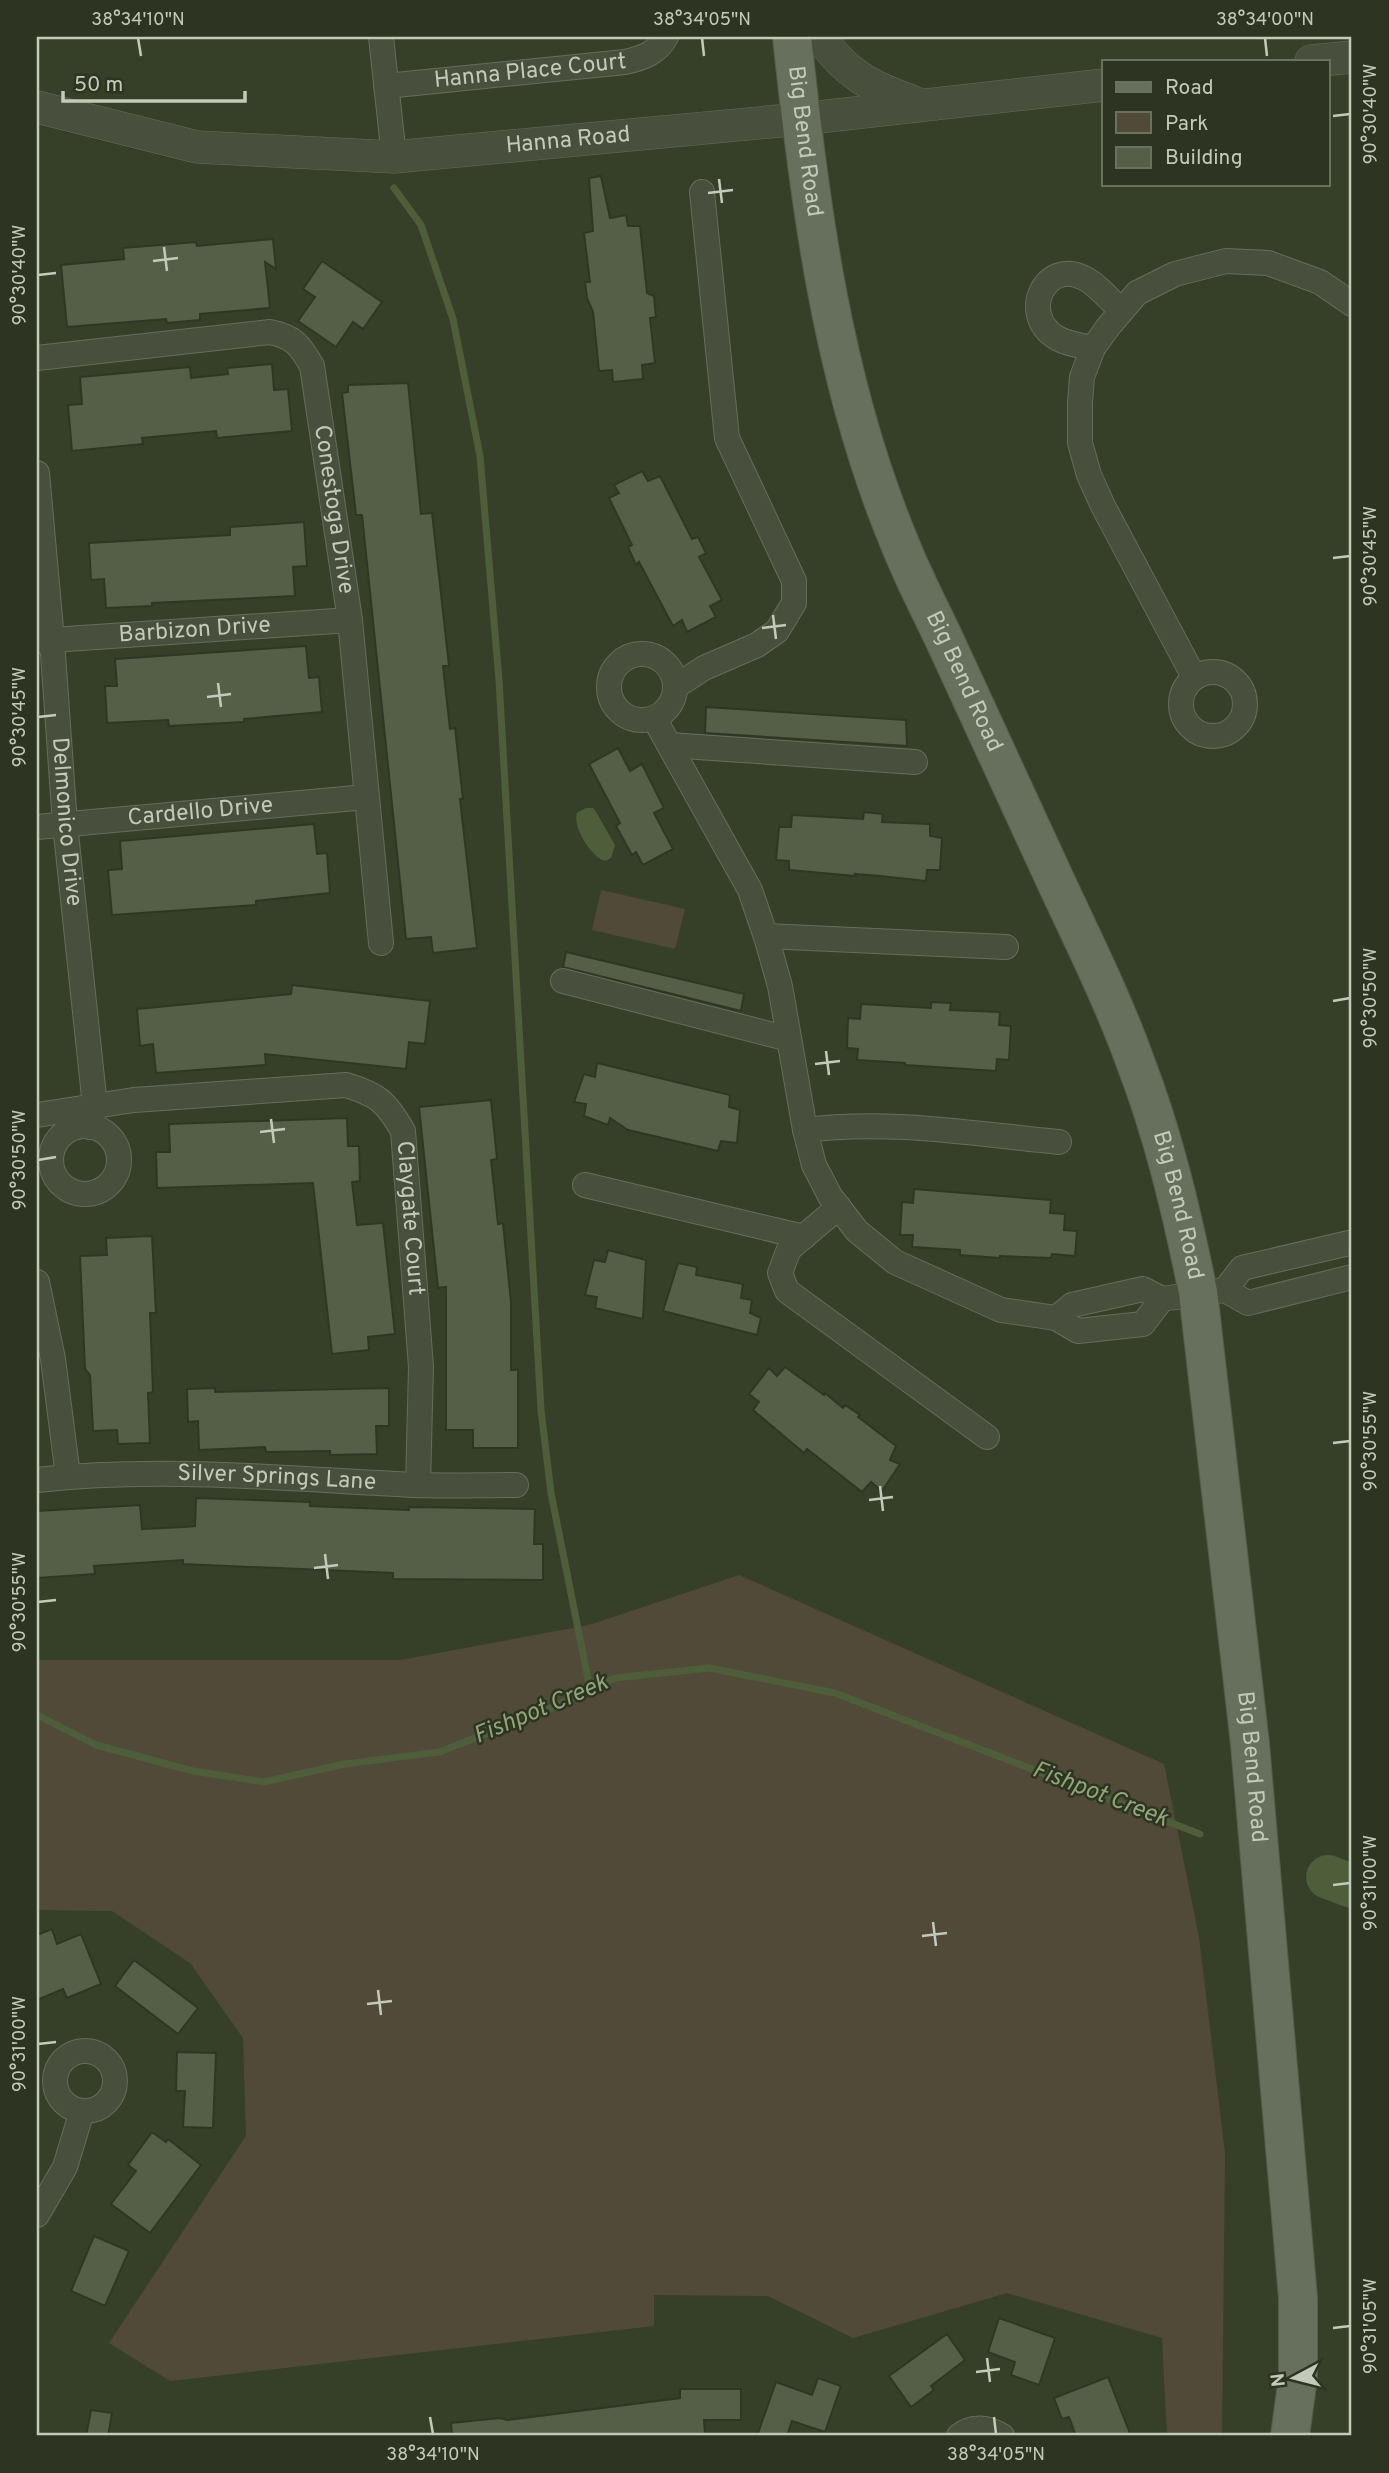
<svg xmlns="http://www.w3.org/2000/svg" width="1389" height="2473" viewBox="0 0 1389 2473" font-family="Overpass,sans-serif">
  <style>
    .green { fill: #514a38 }
    .water { fill: #4e5e3a }
    .lines { fill: none; stroke-linecap: round; stroke-linejoin: round }
    .stream { stroke: #4e5e3a; stroke-width: 7 }
    .river { stroke: #4e5e3a; stroke-width: 44 }
    .building { fill: #555e46; stroke: #2f3724; stroke-width: 2 }
    .minor-casing { stroke: #666d5b; stroke-width: 26 }
    .tertiary-casing { stroke: #666d5b; stroke-width: 33 }
    .primary-casing { stroke: #545c4a; stroke-width: 40 }
    .minor { stroke: #48503d; stroke-width: 24 }
    .tertiary { stroke: #48503d; stroke-width: 32 }
    .primary { stroke: #67705c; stroke-width: 38 }
    .ticks { fill: none; stroke: #c3caba; stroke-width: 2.5 }
    .labels { text-anchor: middle; dominant-baseline: central; stroke-width: 5; stroke-linejoin: round; paint-order: stroke }
    .street-label { font-size: 23px; fill: #c3caba; stroke: #2d3522 }
    .water-label { font-size: 24px; font-style: italic; fill: #91a577; stroke: #2d3522 }
    .neatline { fill: none; stroke: #c3caba; stroke-width: 2.5 }
    .ticks-label { font-size: 18px; text-anchor: middle; fill: #c3caba }
  </style>
  <rect width="100%" height="100%" fill="#364029"/>
  <path class="green" d="M601,890L685,909L675,949L592,930Z
    M739,1575L1164,1764L1199,1937L1225,2153L1222,2436H1167L1162,2338L1007,2293L853,2338L768,2296L654,2295V2326L170,2381L109,2343L246,2136L243,2038L190,1963L112,1911L37,1910V1660H400L589,1625Z"/>
  <path class="water" d="M586,808H593L596,812L615,845L611,858L605,861C592,858 572,827 577,813Z"/>
  <g class="lines">
    <path class="stream" d="M394,188L421,225L453,319L480,456L499,680L541,1410L551,1493L590,1689
      M37,1715L96,1745L193,1771L264,1782L345,1764L439,1752L540,1713L615,1678L709,1668L835,1693L1200,1834"/>
    <path class="river" d="M1328,1877L1352,1886"/>
  </g>
  <path class="building" d="M601,176L610,218L626,215L628,226H640L647,293L654,296L656,317L650,318L655,363L642,365L643,379L613,382L612,370L599,371L593,312L587,298L585,282H590L584,233L593,231L589,178Z
    M273,239L276,269L265,262L270,308L200,314V320L167,323L166,319L67,327L61,265L124,259L123,248L196,242L197,246Z
    M322,261L382,302L363,329L353,322L336,347L298,321L315,297L303,289Z
    M272,364L274,390L288,389L292,431L217,438L216,431L142,438L143,444L72,451L68,405L82,404L80,377L190,367L191,378L228,374L227,368Z
    M408,383L421,514L432,513L449,666H443L450,729L455,728L463,799H460L477,948L433,953L431,937L406,939L362,515H356L342,393L348,392V385Z
    M642,471L648,481L660,476L692,539L698,537L706,553L699,557L722,600L710,606L716,617L687,632L682,620L673,626L639,562L636,565L628,547L632,545L609,498L619,493L614,485Z
    M304,522L307,566L293,567L295,596L152,603V606L106,608L104,579L91,580L89,543L230,535V527Z
    M306,646L309,678L319,677L322,712L244,719V722L169,726L168,720L107,723L105,686H117L115,659Z
    M706,707L906,720L907,746L705,733Z
    M618,748L630,771L642,764L664,808L654,813L673,849L643,865L636,852L632,855L616,826L620,823L589,764Z
    M864,812L883,814L882,822L930,824V836L942,838L940,870H927L926,881L880,876L855,874L856,876L789,870V861L776,860L779,827H791L792,815L863,819Z
    M314,824L317,854L327,853L330,893L256,901V905L112,915L108,870L122,869L120,841Z
    M566,952L744,994L741,1011L563,967Z
    M292,985L430,1001L425,1044L409,1042L406,1069L265,1054L266,1065L156,1073L153,1044L140,1046L137,1009L291,994Z
    M931,1002L951,1003L950,1010L1000,1012L999,1025L1011,1026L1009,1060L997,1059L996,1071L905,1065V1063L857,1060L858,1049L847,1048L848,1018L860,1019L861,1004L931,1008Z
    M597,1063L730,1095L729,1107L740,1110L737,1143L721,1141L718,1151L628,1130L610,1118L608,1125L584,1116L586,1104L574,1102L584,1074L595,1077Z
    M491,1100L497,1159L491,1160L498,1224L503,1223L511,1302V1370H518V1448H473V1430H446V1287L438,1288L419,1107Z
    M347,1118L348,1146H359L360,1181L352,1182L357,1225L383,1223L395,1334L368,1337L369,1350L332,1354L313,1183L157,1188L156,1152H170L169,1124Z
    M914,1189L1051,1200L1050,1213L1065,1214L1064,1230L1077,1231L1075,1256L1052,1254L1051,1258L1000,1256V1258L960,1255V1250L912,1247L913,1235H900L902,1202L913,1203Z
    M152,1236L156,1313H150L153,1392L148,1393L150,1443L118,1444L117,1430L93,1431L90,1375L85,1369L80,1256L107,1255L106,1238Z
    M608,1250L646,1260L643,1319L595,1308L597,1297L585,1295L594,1260L605,1262Z
    M678,1263L697,1267L696,1275L743,1284L741,1298L752,1300L750,1313L761,1318L757,1335L663,1311Z
    M785,1367L824,1395L825,1393L843,1408L845,1405L860,1415L858,1417L896,1446L890,1460L900,1464L882,1491L871,1482L862,1492L807,1449L804,1453L753,1410L759,1402L749,1394L769,1368L777,1376Z
    M215,1388V1392L389,1388V1426H376L377,1454L330,1455V1451L266,1452L265,1447L199,1450L198,1421L188,1422L187,1389Z
    M196,1498L310,1502V1506L409,1510V1507L535,1509L534,1544H543V1580L393,1579V1573L183,1564V1560L94,1566L95,1574L37,1578V1511L140,1505L142,1529L184,1527L195,1526Z
    M52,1929L57,1944L81,1934L101,1984L67,1998L63,1989L37,2000V1935Z
    M134,1960L198,2008L178,2034L115,1986Z
    M177,2052L216,2053L213,2128L183,2127L185,2091H176Z
    M152,2132L166,2142L168,2139L201,2165L150,2233L111,2204L136,2171L128,2165Z
    M94,2236L129,2251L105,2306L71,2291Z
    M999,2318L1055,2338L1039,2385L1011,2375L1015,2362L988,2352Z
    M947,2334L965,2360L931,2386L934,2390L911,2407L889,2376Z
    M1108,2377L1131,2436H1076L1069,2417L1062,2419L1054,2398Z
    M818,2378L841,2386L825,2432L792,2421L787,2436H757L776,2382L812,2395Z
    M680,2389H741V2420H704L705,2434L651,2436H452L451,2423L500,2418L507,2420L680,2398Z
    M91,2410L112,2413L108,2436H86Z"/>
  <g class="lines">
    <g class="minor-casing">
      <g id="minor">
        <path d="M381,37L394,157"/>
        <path id="s1" d="M386,86L625,62C643,58 657,53 666,37"/>
        <path d="M1093,348C1081,346 1068,344 1057,338C1018,315 1045,258 1084,278C1098,285 1110,300 1121,311"/>
        <path id="s2" d="M37,358L270,332C294,337 300,345 312,366L350,620L381,943"/>
        <path id="s3" d="M37,473L52,640L65,824L95,1106L90,1127"/>
        <path id="s4" d="M37,641L350,620"/>
        <circle cx="642" cy="687" r="33"/>
        <circle cx="1213" cy="704" r="32"/>
        <path d="M1194,677L1103,506L1089,475L1080,443V403L1082,377L1093,348L1108,327L1137,293L1175,274L1226,261L1268,263L1320,282L1352,304"/>
        <path d="M675,687L704,668L757,645L777,631L794,603V581L727,438L702,192"/>
        <path d="M654,718L750,890L767,940L780,986L805,1130L814,1165L830,1196L857,1231L895,1262L1001,1310L1056,1318L1072,1305L1143,1289L1162,1299L1225,1290L1242,1268L1349,1243L1352,1244"/>
        <path d="M669,745L915,762"/>
        <path id="s5" d="M37,827L366,797"/>
        <path d="M766,936L1006,947"/>
        <path d="M563,981L789,1039"/>
        <path id="s6" d="M37,1115L134,1100L346,1085C379,1095 386,1102 403,1131L421,1367L418,1485"/>
        <circle cx="85" cy="1160" r="34"/>
        <path d="M805,1130C889,1119 975,1134 1059,1142"/>
        <path d="M585,1185L804,1237"/>
        <path d="M839,1207L789,1249L780,1273L787,1291L987,1437"/>
        <path d="M37,1282L53,1359L68,1476"/>
        <path d="M1225,1290L1248,1303L1352,1277"/>
        <path d="M1056,1318L1078,1331L1143,1324L1162,1299"/>
        <path id="s7" d="M37,1480C162,1466 289,1479 415,1485C449,1486 482,1485 516,1485"/>
        <circle cx="85" cy="2081" r="30"/>
        <path d="M37,2215L65,2167L82,2111"/>
        <path d="M959,2436C972,2425 988,2427 1002,2436"/>
      </g>
    </g>
    <g class="tertiary-casing">
      <g id="tertiary">
        <path d="M820,37C847,75 871,87 914,102"/>
        <path d="M1311,61L1352,57"/>
        <path id="s8" d="M37,107L197,147L394,157L801,119L1104,85"/>
      </g>
    </g>
    <g class="primary-casing">
      <g id="primary">
        <path id="s9" d="M792,37C810,208 833,384 900,544C913,577 930,609 945,641C982,722 1020,803 1057,884C1084,942 1113,1000 1135,1061C1164,1136 1182,1214 1198,1292L1250,1744L1298,2298V2377L1290,2436"/>
      </g>
    </g>
    <use href="#minor" class="minor"/>
    <use href="#tertiary" class="tertiary"/>
    <use href="#primary" class="primary"/>
  </g>
  <path class="ticks" d="M138,38L141,56M702,38L704,56M1265,38L1267,56M1333,116L1350,114M719,179L722,203M708,193L733,190M164,247L167,271M153,261L178,258M38,275L56,273M1333,558L1350,556M773,615L776,639M762,628L786,625M218,683L221,707M207,697L231,694M38,717L56,715M1333,1001L1350,998M826,1051L829,1075M815,1064L840,1061M271,1119L274,1143M260,1132L285,1129M38,1160L56,1157M1333,1443L1350,1441M880,1486L883,1511M869,1500L893,1497M325,1554L328,1579M314,1568L338,1565M38,1602L56,1600M1333,1885L1350,1883M933,1922L936,1946M922,1936L947,1933M378,1990L381,2015M367,2004L392,2001M38,2044L56,2042M1333,2328L1350,2326M987,2358L990,2382M976,2372L1000,2369M430,2417L433,2434M994,2417L996,2434"/>
  <g class="labels">
    <g class="street-label">
      <text stroke="none"><textPath href="#s1" startOffset="145">Hanna Place Court</textPath></text>
      <text stroke="none"><textPath href="#s8" startOffset="537">Hanna Road</textPath></text>
      <text stroke="none"><textPath href="#s9" startOffset="105">Big Bend Road</textPath></text>
      <text stroke="none"><textPath href="#s2" startOffset="436">Conestoga Drive</textPath></text>
      <text stroke="none"><textPath href="#s4" startOffset="158">Barbizon Drive</textPath></text>
      <text stroke="none"><textPath href="#s9" startOffset="672">Big Bend Road</textPath></text>
      <text stroke="none"><textPath href="#s5" startOffset="164">Cardello Drive</textPath></text>
      <text stroke="none"><textPath href="#s3" startOffset="350">Delmonico Drive</textPath></text>
      <text stroke="none"><textPath href="#s9" startOffset="1239">Big Bend Road</textPath></text>
      <text stroke="none"><textPath href="#s6" startOffset="474">Claygate Court</textPath></text>
      <text stroke="none"><textPath href="#s7" startOffset="240">Silver Springs Lane</textPath></text>
      <text stroke="none"><textPath href="#s9" startOffset="1806">Big Bend Road</textPath></text>
    </g>
    <g class="water-label">
      <text transform="translate(541 1710) rotate(-23)">Fishpot Creek</text>
      <text transform="translate(1100 1795) rotate(21)">Fishpot Creek</text>
    </g>
  </g>
  <rect width="1389" height="2473" fill="none" stroke="#2d3522" stroke-width="77"/>
  <rect x="1102" y="60" width="228" height="126" fill="#2d3522" stroke="#69715f" stroke-width="2"/>
  <rect x="1116" y="82" width="35" height="10" fill="#67705c" stroke="#69715f" stroke-width="2"/>
  <text x="1165" y="94" font-size="21" fill="#c3caba">Road</text>
  <rect x="1116" y="112" width="35" height="21" fill="#514a38" stroke="#69715f" stroke-width="2"/>
  <text x="1165" y="130" font-size="21" fill="#c3caba">Park</text>
  <rect x="1116" y="147" width="35" height="21" fill="#555e46" stroke="#69715f" stroke-width="2"/>
  <text x="1165" y="164" font-size="21" fill="#c3caba">Building</text>
  <g transform="translate(1294 2378) rotate(263)" stroke="#2d3522" stroke-width="5" paint-order="stroke">
  <path d="M0-5L12 26L0 18L-12 26Z" fill="#c3caba"/>
  <text y="-10" font-size="19" font-weight="bold" text-anchor="middle" fill="#c3caba">N</text>
  </g>
  <path d="M63 91v10h182v-10" fill="none" stroke="#c3caba" stroke-width="3.5"/>
  <text x="74" y="91" font-size="21" fill="#c3caba" stroke="#2d3522" stroke-width="5" paint-order="stroke">50 m</text>
  <rect x="38" y="38" width="1312" height="2396" class="neatline"/>
  <g class="ticks-label">
    <text x="138" y="25">38°34'10"N</text>
    <text x="702" y="25">38°34'05"N</text>
    <text x="1265" y="25">38°34'00"N</text>
    <text transform="translate(1370 114) rotate(-90)" y="6">90°30'40"W</text>
    <text transform="translate(19 275) rotate(-90)" y="6">90°30'40"W</text>
    <text transform="translate(1370 556) rotate(-90)" y="6">90°30'45"W</text>
    <text transform="translate(19 717) rotate(-90)" y="6">90°30'45"W</text>
    <text transform="translate(1370 998) rotate(-90)" y="6">90°30'50"W</text>
    <text transform="translate(19 1160) rotate(-90)" y="6">90°30'50"W</text>
    <text transform="translate(1370 1441) rotate(-90)" y="6">90°30'55"W</text>
    <text transform="translate(19 1602) rotate(-90)" y="6">90°30'55"W</text>
    <text transform="translate(1370 1883) rotate(-90)" y="6">90°31'00"W</text>
    <text transform="translate(19 2044) rotate(-90)" y="6">90°31'00"W</text>
    <text transform="translate(1370 2326) rotate(-90)" y="6">90°31'05"W</text>
    <text x="433" y="2460">38°34'10"N</text>
    <text x="996" y="2460">38°34'05"N</text>
  </g>
</svg>
